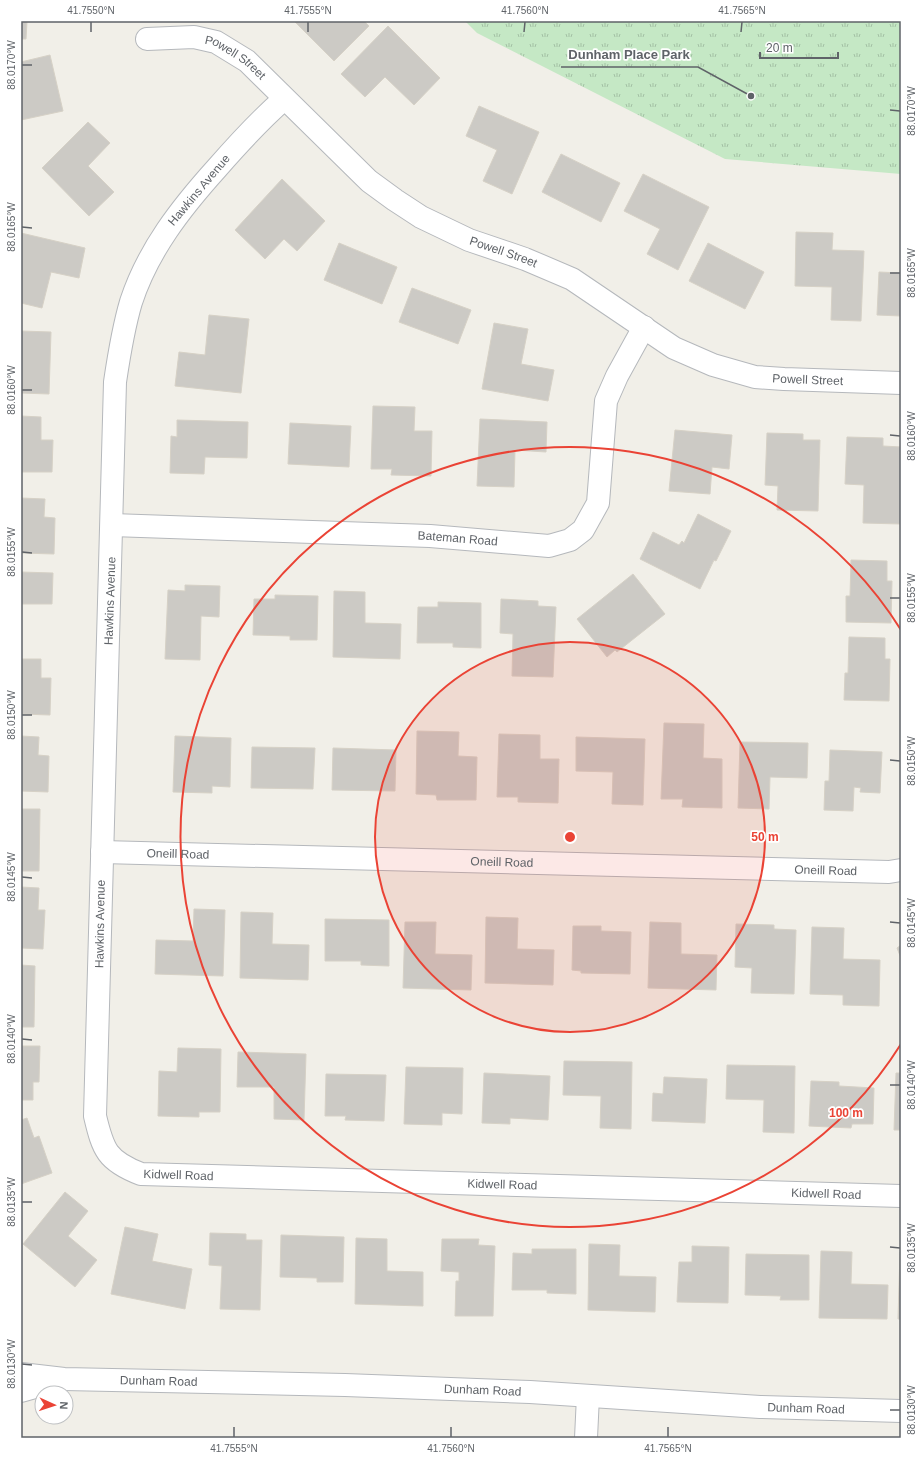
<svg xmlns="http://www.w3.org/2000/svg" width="922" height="1459" viewBox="0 0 922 1459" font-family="Helvetica,sans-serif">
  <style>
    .park { fill: url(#park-tufts) }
    .building { fill: #cccac5; stroke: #d6d1c6 }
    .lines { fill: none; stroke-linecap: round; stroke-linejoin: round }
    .minor-casing { stroke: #b5b8bc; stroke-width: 24 }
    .minor { stroke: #fff; stroke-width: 22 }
    .ticks { fill: none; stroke: #5f6368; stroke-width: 1.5 }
    .ring { fill: none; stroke: #ea4335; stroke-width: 2 }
    .labels { text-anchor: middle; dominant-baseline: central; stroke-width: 3.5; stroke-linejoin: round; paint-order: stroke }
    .street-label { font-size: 12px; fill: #5f6368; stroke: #fff }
    .centre { fill: #ea4335; stroke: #fff; stroke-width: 2 }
    .ring-label { font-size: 12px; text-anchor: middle; font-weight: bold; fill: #ea4335; stroke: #fff; stroke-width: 3.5; stroke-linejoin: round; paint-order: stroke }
    .leader { fill: none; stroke: #5f6368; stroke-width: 1.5 }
    .callout-dot { fill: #5f6368; stroke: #fff; stroke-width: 1.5 }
    .callout-label { font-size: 13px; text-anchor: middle; font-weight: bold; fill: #5f6368; stroke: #fff; stroke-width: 3.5; stroke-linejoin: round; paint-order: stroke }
    .neatline { fill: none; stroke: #5f6368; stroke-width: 1.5 }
    .ticks-label { font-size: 10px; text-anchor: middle; fill: #5f6368 }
  </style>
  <defs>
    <pattern id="park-tufts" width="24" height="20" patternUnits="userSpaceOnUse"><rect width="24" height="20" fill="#c5e8c5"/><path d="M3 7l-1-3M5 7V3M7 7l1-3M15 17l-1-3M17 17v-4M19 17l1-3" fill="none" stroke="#a3c0a4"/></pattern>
  </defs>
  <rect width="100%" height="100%" fill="#f1efe8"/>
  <path class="park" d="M465,21H901V174L725,159L477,33Z"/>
  <path class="building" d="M21,21H27L26,39H21Z
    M294,21H364L369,26L334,61Z
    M388,26L440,78L414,105L385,77L365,97L341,74Z
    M50,55L63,111L21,120V62Z
    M479,106L539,132L512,194L483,181L497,150L466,136Z
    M88,122L110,143L88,166L114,192L89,216L42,168Z
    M561,154L620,183L601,222L542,192Z
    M643,174L709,207L678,270L647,254L660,229L624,211Z
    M282,179L325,221L297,251L284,239L265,259L235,230Z
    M796,232L833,233L832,250L864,251L861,321L831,320L832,287L795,286Z
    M21,233L85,248L79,278L51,272L42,308L21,303Z
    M339,243L397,267L382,304L324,280Z
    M708,243L764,272L745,309L689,281Z
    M879,272L901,273V316L877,315Z
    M412,288L471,310L458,344L399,322Z
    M209,315L249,319L241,393L175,386L179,352L205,355Z
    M494,323L528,329L521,364L554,370L548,401L482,389Z
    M21,331L51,332L49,394L21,393Z
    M373,406L415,407L414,431H432L431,476L391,475L392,469H371Z
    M21,416L41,417V440H53L52,472H21Z
    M480,419L547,422L546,452L515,450L514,487L477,486Z
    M177,420L248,422L247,458L205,457L204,474L170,473L171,436L177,437Z
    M290,423L351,426L349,467L288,464Z
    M675,430L732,435L729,469L712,467L710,494L669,491Z
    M767,433L803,434V440H820L818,511L777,510L778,486L765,485Z
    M847,437L883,438V446L901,447V524L863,523L864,485L845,484Z
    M21,498L45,499L44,517L55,518L54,554L21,553Z
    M698,514L731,531L716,561L714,560L700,589L640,559L653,532L679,545L682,541L684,543Z
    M851,560L887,561V581H892L891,623L846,622V596H850Z
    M21,572L53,573L52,604H21Z
    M633,574L665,614L617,652L615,650L607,657L577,619Z
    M185,585L220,586L219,617L201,616L200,660L165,659L168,590L185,591Z
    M334,591L365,592V623L401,624L400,659L333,657Z
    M275,595L318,596L317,640H290V636L253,635L254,599H275Z
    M501,599L538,601V606L556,607L553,677L512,676L513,634L500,633Z
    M438,602L481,603V648L453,647V643H417L418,607H438Z
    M849,637L885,638V659H890L889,701L844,700L845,673H848Z
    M21,659H41V678H51L50,715L21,714Z
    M664,723L704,724L703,758L722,759V808L682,807L683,799H661Z
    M417,731L459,732L458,756L477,757L476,800H437L436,795L416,794Z
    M499,734L540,735V759H559L558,803L518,802V797H497Z
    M21,736L39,737L38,755L49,756L48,792L21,791Z
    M175,736L231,738L230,787L212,786V793L173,792Z
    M576,737L645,739L643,805L612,804L613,772L576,771Z
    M740,742L808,743L807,778L770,777L769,809L738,808Z
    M252,747L315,748L313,789L251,788Z
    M333,748L396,750L395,791L332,790Z
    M830,750L882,752L880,793L860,792L861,788L854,787L853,811L824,810L825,781H829Z
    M21,809H40L39,871H21Z
    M21,887L39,888L38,910H45L43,949L21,948Z
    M194,909L225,910L223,976L155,974L156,940L193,941Z
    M241,912L273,913L272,944L309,945L308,980L240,978Z
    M486,917L518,918L517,949L554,950L553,985L485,983Z
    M325,919L389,920V966L361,965V961H325Z
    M405,922H436L435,954L472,955L471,990L403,988Z
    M650,922L681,923V954L717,955L716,990L648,988Z
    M736,924L774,925V929L796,930L794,994L751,993L752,968L735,967Z
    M573,926H601V931L631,932L630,974L581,973V971L572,970Z
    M812,927L844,928L843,959L880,960L879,1006L843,1005V995L810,994Z
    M901,945V958L897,948Z
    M21,965L35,966L34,1027H21Z
    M21,1046H40L39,1082H33V1100H21Z
    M178,1048L221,1049L220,1112H199V1117L158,1116L159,1071L177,1072Z
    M238,1052L306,1054L304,1120L274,1119V1087H237Z
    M564,1061L632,1062L631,1129L600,1128L601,1096L563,1095Z
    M727,1065L795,1066L794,1133L763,1132L764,1100L726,1099Z
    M406,1067L463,1068L462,1114L442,1113V1125L404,1124Z
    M484,1073L550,1076L548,1120L510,1118V1124L482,1123Z
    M896,1073H901V1130H894Z
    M326,1074L386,1075L384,1121L345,1120L346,1116H325Z
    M664,1077L707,1079L705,1123L652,1121L653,1093L663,1094Z
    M811,1081L839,1082V1086L874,1088L873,1124H852L851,1128L809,1126Z
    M27,1118L34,1138L39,1136L52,1173L21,1184V1120Z
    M65,1192L88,1211L68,1236L97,1260L75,1287L23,1244Z
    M125,1227L158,1234L152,1261L192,1269L185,1309L111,1294Z
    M210,1233L246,1234V1240H262L260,1310L220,1309L222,1266L209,1265Z
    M281,1235L344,1237L343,1282H317V1278L280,1277Z
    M356,1238L387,1239V1271L423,1272V1306L355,1304Z
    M442,1239H479L478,1245L495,1246L493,1316H455L456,1281H459V1272L441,1271Z
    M589,1244L620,1245L619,1276L656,1277L655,1312L588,1310Z
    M692,1246L729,1247L728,1303L677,1302L679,1262H692Z
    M532,1249H576V1294L547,1293V1290H512L513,1253L532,1254Z
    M821,1251L852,1252L851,1284L888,1285L887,1319L819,1318Z
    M900,1252H901V1319H898Z
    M746,1254L809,1255V1300H780L781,1296L745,1295Z"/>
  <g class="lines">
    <g class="minor-casing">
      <g id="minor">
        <path id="s1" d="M147,39L194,37L216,42L247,61L369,181L395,200L421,217L469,240L525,259L572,279L674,348L713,365L755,377L784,379L901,383"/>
        <path id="s2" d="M284,99C260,120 238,144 217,168C181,208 148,250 131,302C123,329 119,355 115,382L95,1116C103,1150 107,1161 141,1174L901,1196"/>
        <path id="s3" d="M112,525L430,536L549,546L570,540L583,530L598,503L606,401L617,376L644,327"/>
        <path id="s4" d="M102,852L889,872L901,870"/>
        <path id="s5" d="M21,1374L64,1379L345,1385L530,1392L760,1407L901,1411"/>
        <path d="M21,1391L53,1382"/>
        <path d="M586,1438L588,1396"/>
      </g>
    </g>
    <use href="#minor" class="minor"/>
  </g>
  <path class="ticks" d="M91,32V22M308,32V22M524,32L525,22M741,32L742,22M22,65H32M890,110L900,111M22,227L32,228M890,273H900M22,390H32M890,435L900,436M22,552L32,553M890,598H900M22,715H32M890,760L900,761M22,877L32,878M890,922L900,923M22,1039L32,1040M890,1085H900M22,1202H32M890,1247L900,1248M22,1364L32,1365M890,1410H900M234,1437V1427M451,1437V1427M668,1437V1427"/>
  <circle cx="570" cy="837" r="195" fill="#ea4335" fill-opacity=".12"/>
  <g class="ring">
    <circle cx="570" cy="837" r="195"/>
    <path d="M901 1044A390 390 0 1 1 901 630"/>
  </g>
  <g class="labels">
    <g class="street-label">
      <text stroke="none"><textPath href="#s1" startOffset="94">Powell Street</textPath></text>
      <text transform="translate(199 190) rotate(-50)">Hawkins Avenue</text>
      <text stroke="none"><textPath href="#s1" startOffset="430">Powell Street</textPath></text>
      <text stroke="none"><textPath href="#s1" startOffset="766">Powell Street</textPath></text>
      <text stroke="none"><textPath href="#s3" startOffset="346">Bateman Road</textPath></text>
      <text transform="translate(110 601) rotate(-88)">Hawkins Avenue</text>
      <text stroke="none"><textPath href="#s4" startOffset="76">Oneill Road</textPath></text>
      <text stroke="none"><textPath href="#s4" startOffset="400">Oneill Road</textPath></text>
      <text stroke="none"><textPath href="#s4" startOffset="724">Oneill Road</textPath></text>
      <text transform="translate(100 924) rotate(-89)">Hawkins Avenue</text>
      <text stroke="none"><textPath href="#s2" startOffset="1189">Kidwell Road</textPath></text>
      <text stroke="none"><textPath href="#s2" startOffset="1513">Kidwell Road</textPath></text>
      <text stroke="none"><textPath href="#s2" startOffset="1837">Kidwell Road</textPath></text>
      <text stroke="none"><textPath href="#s5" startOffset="138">Dunham Road</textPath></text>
      <text stroke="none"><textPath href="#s5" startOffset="462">Dunham Road</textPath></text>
      <text stroke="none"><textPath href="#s5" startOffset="786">Dunham Road</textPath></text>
    </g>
  </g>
  <circle cx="570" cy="837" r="6" class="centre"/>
  <g class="ring-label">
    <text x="765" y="841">50 m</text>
    <text x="846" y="1117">100 m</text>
  </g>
  <path class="leader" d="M751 96L698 67H561"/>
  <circle class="callout-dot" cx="751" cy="96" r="4"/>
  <g class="callout-label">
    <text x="629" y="59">Dunham Place Park</text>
  </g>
  <rect width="922" height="1459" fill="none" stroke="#ffffff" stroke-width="44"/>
  <g transform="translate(54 1405) rotate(93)"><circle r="19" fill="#ffffff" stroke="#bfc1c3"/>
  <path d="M0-3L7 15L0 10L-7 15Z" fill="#ea4335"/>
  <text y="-6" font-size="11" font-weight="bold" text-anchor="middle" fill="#5f6368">N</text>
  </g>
  <path d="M760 52v6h78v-6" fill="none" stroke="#5f6368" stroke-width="2"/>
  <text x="766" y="52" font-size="12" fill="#5f6368" stroke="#ffffff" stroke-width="3" paint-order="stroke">20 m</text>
  <rect x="22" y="22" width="878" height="1415" class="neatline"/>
  <g class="ticks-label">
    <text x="91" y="14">41.7550°N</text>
    <text x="308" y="14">41.7555°N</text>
    <text x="525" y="14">41.7560°N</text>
    <text x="742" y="14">41.7565°N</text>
    <text transform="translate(11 65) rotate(-90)" y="4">88.0170°W</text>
    <text transform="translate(911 111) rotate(-90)" y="4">88.0170°W</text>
    <text transform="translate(11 227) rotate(-90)" y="4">88.0165°W</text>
    <text transform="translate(911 273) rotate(-90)" y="4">88.0165°W</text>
    <text transform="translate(11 390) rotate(-90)" y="4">88.0160°W</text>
    <text transform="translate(911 436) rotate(-90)" y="4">88.0160°W</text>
    <text transform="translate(11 552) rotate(-90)" y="4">88.0155°W</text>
    <text transform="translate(911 598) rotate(-90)" y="4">88.0155°W</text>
    <text transform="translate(11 715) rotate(-90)" y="4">88.0150°W</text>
    <text transform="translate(911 761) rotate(-90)" y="4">88.0150°W</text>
    <text transform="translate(11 877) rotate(-90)" y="4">88.0145°W</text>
    <text transform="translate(911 923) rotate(-90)" y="4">88.0145°W</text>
    <text transform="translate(11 1039) rotate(-90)" y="4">88.0140°W</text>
    <text transform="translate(911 1085) rotate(-90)" y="4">88.0140°W</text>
    <text transform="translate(11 1202) rotate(-90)" y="4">88.0135°W</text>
    <text transform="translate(911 1248) rotate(-90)" y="4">88.0135°W</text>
    <text transform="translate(11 1364) rotate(-90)" y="4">88.0130°W</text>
    <text transform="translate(911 1410) rotate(-90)" y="4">88.0130°W</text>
    <text x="234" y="1452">41.7555°N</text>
    <text x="451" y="1452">41.7560°N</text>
    <text x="668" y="1452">41.7565°N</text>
  </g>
</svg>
